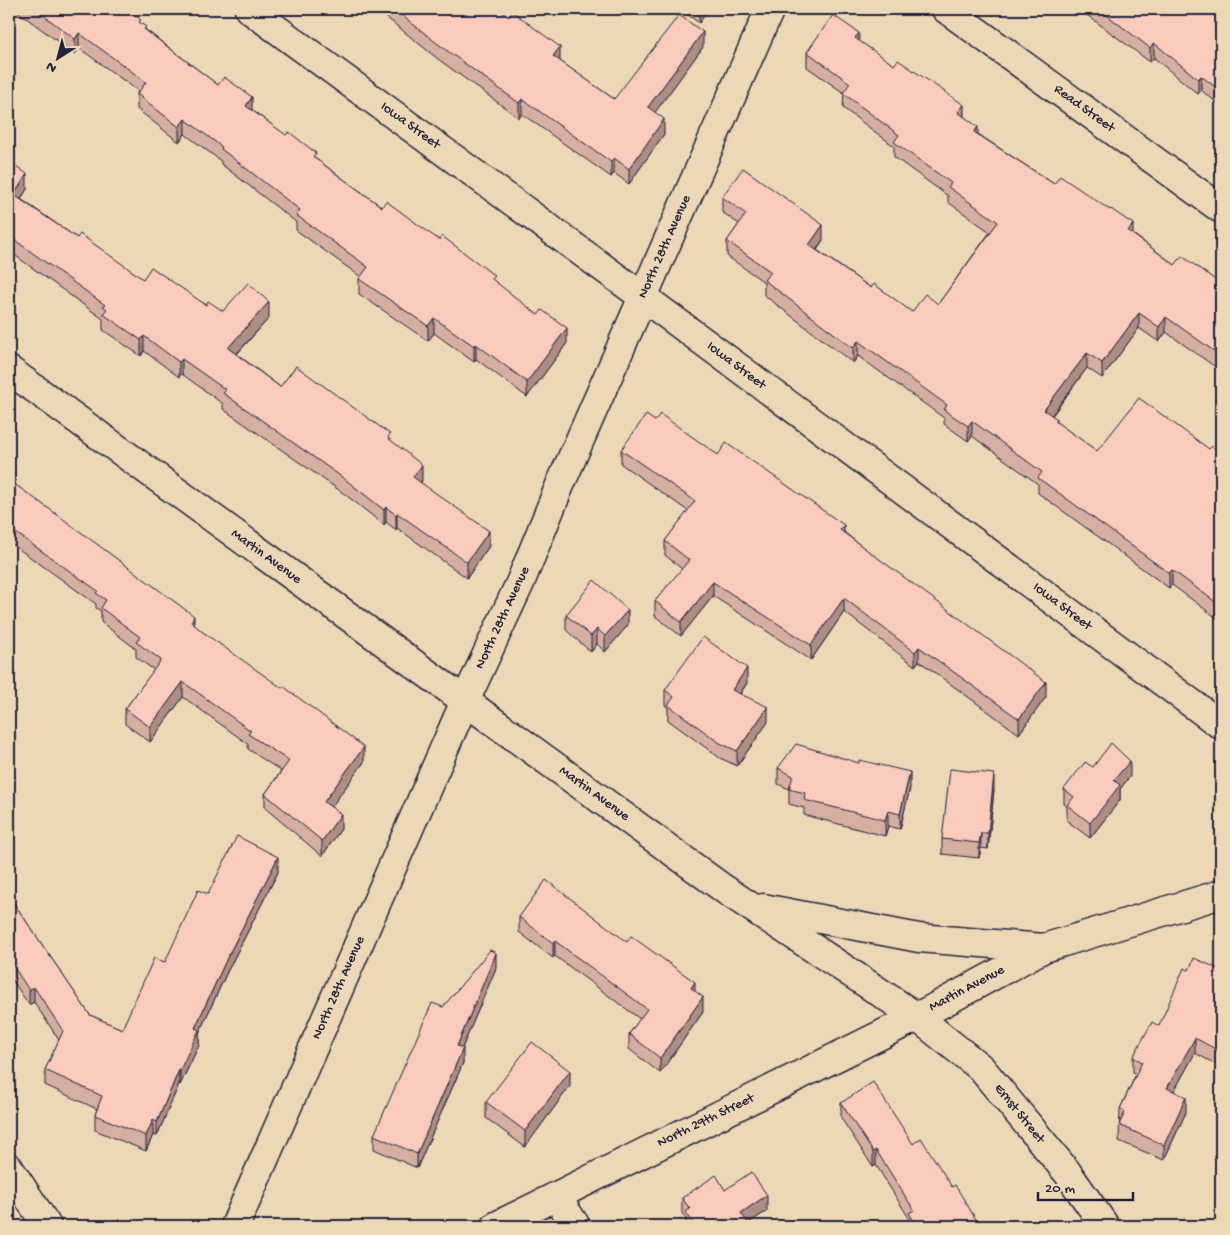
<svg xmlns="http://www.w3.org/2000/svg" width="1230" height="1235" viewBox="0 0 1230 1235" font-family="'Gochi Hand',sans-serif">
  <style>
    .lines { fill: none; stroke-linecap: round; stroke-linejoin: round }
    .street-casing { stroke: #22223b; stroke-width: 31 }
    .street { stroke: #ecd8b6; stroke-width: 28 }
    .wall { fill: #d6afa3; stroke: #22223b }
    .shaded-wall { fill: #ae8e84; stroke: #22223b }
    .building { fill: #f9cbbd; stroke: #22223b }
    .labels { text-anchor: middle; dominant-baseline: central; stroke-width: 4.5; stroke-linejoin: round; paint-order: stroke }
    .street-label { font-size: 14px; fill: #22223b; stroke: #ecd8b6 }
  </style>
  <rect width="100%" height="100%" fill="#ecd8b6"/>
  <filter id="ink" filterUnits="userSpaceOnUse"><feTurbulence type="fractalNoise" baseFrequency=".02" numOctaves="2"/><feDisplacementMap in="SourceGraphic" scale="10" xChannelSelector="R" yChannelSelector="G"/><feConvolveMatrix kernelMatrix="1 2 1 2 8 2 1 2 1" color-interpolation-filters="sRGB"/></filter>
  <g filter="url(#ink)">
    <g class="lines">
      <g class="street-casing">
        <path id="street" d="M249,9L643,297L1221,725
          M946,9L1221,209
          M9,370L724,889L917,1017L1044,948L1221,894
          M763,908L919,938L1044,948
          M9,1168L47,1226
          M556,1196L576,1226
          M235,1226L465,701L520,583L560,485L770,9
          M496,1226L917,1017L981,1068L1067,1172L1105,1226"/>
      </g>
      <use href="#street" class="street"/>
    </g>
    <path class="wall" d="M14,9H126L141,24L146,30L218,85L252,110L316,159L382,207L495,282L567,343L527,397L476,359L474,362L434,333L428,341L359,294V279L361,277L296,230V222L221,164V161L185,134L179,142L137,109V94L138,91L79,48L75,54Z
      M376,9H498L560,61L614,99L703,47L655,112L664,134L629,184L614,173L611,177L522,114L519,118L438,59Z
      M680,9H709L699,23Z
      M1069,9H1078L1075,13Z
      M1079,9H1220L1216,14L1221,18V106L1201,90L1198,94L1154,58L1150,62Z
      M859,41L964,116L978,134L1054,184L1133,234L1175,265L1221,284V371L1166,332L1159,342L1139,328L1102,378L1087,368L1052,416L1057,423L1097,451L1209,449L1221,454V621L1172,585L1169,588L1038,493V484L972,436L968,441L944,424V418L858,356L853,363L764,295V282L727,256V241L739,224L722,212V197L823,240L817,250L871,288L912,312L938,304L990,232L948,202V196L894,157V146L843,108L844,93L807,67V52Z
      M9,161L27,189L21,199L77,238L143,279L223,311L269,318L237,354L280,387L390,440L422,480L421,483L489,546L467,578L397,528L396,530L386,522L384,525L346,495L223,409V404L182,374L179,377L144,351L141,356L103,330V319L9,251Z
      M655,421L718,455L844,532L1046,697L1019,734L919,661L915,666L844,612L811,660L713,596L681,636L655,616V601L682,569L665,555V541L688,511L621,464V450Z
      M9,480L194,625L364,762L331,807L341,829L322,856L265,808V794L281,771L248,749V744L183,697L150,742L125,724V709L154,670L136,657V649L101,622V611L96,608V604L9,542Z
      M566,615L628,625L605,652L597,644L591,652L566,630Z
      M747,683L740,694L768,722L737,766L720,758L668,720V708L665,705V690Z
      M1093,767L1130,776L1120,789V800L1090,838L1067,821V807L1064,804V789Z
      M778,768L910,788L900,829L888,826L885,836L804,815V808L789,804V789L778,784Z
      M994,790L988,849L981,848L979,858L942,854V839Z
      M278,872L227,972L199,1033V1045L180,1085L179,1084L157,1136L153,1135L146,1151L95,1130V1115L97,1109L45,1085V1070L59,1040L34,1002L29,1005L9,975V896L90,1015L122,1029L165,962L208,894Z
      M519,917L627,942L695,991L703,1012L660,1073L629,1049V1034L640,1019L555,956L553,958L519,932Z
      M496,968L462,1048L463,1063L417,1168L374,1149V1135L443,1007Z
      M1189,970H1221V1067L1195,1053L1174,1091L1186,1112L1164,1160L1119,1141L1120,1109L1136,1074L1133,1072V1057L1159,1026Z
      M570,1086L525,1147L486,1118V1102Z
      M841,1103L913,1144L952,1187L980,1226H909V1218L876,1165L873,1167L841,1118Z
      M725,1190L767,1211L748,1223L750,1226H686V1219L682,1213V1198Z"/>
    <path class="shaded-wall" d="M699,9H709L699,23Z
      M1075,9H1078L1075,13Z
      M1209,9H1220L1209,23Z
      M703,32V47L648,122V107Z
      M79,33V48L75,54V39Z
      M859,33V48L855,38Z
      M1154,43V58L1150,62V48Z
      M560,47V62L553,56Z
      M1201,76V90L1198,94V79Z
      M252,97V113L246,106Z
      M522,99V114L519,118V103Z
      M964,105V120L958,112Z
      M185,119V134L179,142V127Z
      M664,119V134L629,184V169Z
      M978,127V142L974,132Z
      M614,158V173L611,177V162Z
      M27,174V189L14,210V195Z
      M1133,224V239L1128,231Z
      M823,225V240L809,260V245Z
      M269,302V318L228,363V348Z
      M1139,313V328L1102,378V363Z
      M1166,317V332L1159,342V327Z
      M434,318V333L428,341V326Z
      M567,328V343L527,397V382Z
      M144,336V351L141,356V340Z
      M858,341V356L853,363V348Z
      M476,344V359L474,362V346Z
      M1087,353V368L1044,425V410Z
      M182,359V374L179,377V362Z
      M972,421V436L968,441V426Z
      M422,465V480L413,493V477Z
      M386,507V522L384,525V510Z
      M397,513V528L396,530V515Z
      M844,525V539L840,530Z
      M489,531V546L467,578V562Z
      M1172,570V585L1169,588V573Z
      M713,582V596L681,636V622Z
      M844,598V612L811,660V645Z
      M628,610V625L605,652V636Z
      M194,616V631L191,622Z
      M597,629V644L591,652V636Z
      M919,647V661L915,666V652Z
      M747,668V683L732,705V690Z
      M183,682V697L150,742V727Z
      M1046,682V697L1019,734V719Z
      M10,691V706L9,707V692Z
      M768,707V722L737,766V751Z
      M364,747V762L324,817V802Z
      M1130,761V776L1120,789V800L1090,838V823L1114,780Z
      M910,772V788L900,829V814Z
      M994,774V790L988,849V833Z
      M888,811V826L885,836V820Z
      M341,814V829L322,856V841Z
      M981,833V848L979,858V843Z
      M278,857V872L227,972L199,1033V1045L180,1085V1070L195,1028L227,958Z
      M555,941V956L553,958V943Z
      M496,953V968L457,1060V1046Z
      M695,982V998L691,988Z
      M34,987V1002L29,1005V990Z
      M703,997V1012L660,1073V1058Z
      M1195,1038V1053L1167,1104V1088Z
      M463,1048V1063L417,1168V1154Z
      M179,1070V1084L157,1136V1122Z
      M570,1071V1086L525,1147V1131Z
      M1186,1097V1112L1164,1160V1145Z
      M153,1120V1135L146,1151V1136Z
      M876,1150V1165L873,1167V1152Z
      M767,1195V1211L744,1226L741,1213Z"/>
    <path class="building" d="M35,9H126L141,20L139,22L146,27L144,29L218,85L224,77L252,97L246,106L286,135L289,132L316,153L313,157L382,207L386,201L439,240L442,236L495,276L492,279L538,315L542,310L567,328L527,382L476,344L474,346L434,318L428,326L359,279L368,267L296,215L300,210L221,149L222,147L185,119L179,127L137,94L146,82L79,33L75,39Z
      M394,9H498L509,17L513,12L560,47L553,56L614,99L679,15L703,32L648,107L664,119L629,169L614,158L611,162L522,99L519,103L438,44Z
      M1099,9H1210L1221,18V91L1201,76L1198,79L1154,43L1150,48Z
      M833,15L859,33L855,38L894,65L898,60L964,105L958,112L978,127L974,132L1054,184L1060,176L1110,210L1111,209L1133,224L1128,231L1175,265L1182,256L1221,284V356L1166,317L1159,327L1139,313L1102,363L1087,353L1044,410L1057,419L1055,421L1097,451L1139,398L1209,449L1212,446L1221,454V538L1220,540L1221,541V606L1172,570L1169,573L1038,478L1042,472L972,421L968,426L944,410L947,405L858,341L853,348L764,280L771,272L727,241L746,214L722,197L743,168L823,225L809,245L871,288L874,284L912,312L925,294L938,304L998,222L948,187L951,183L894,142L899,135L843,93L850,83L807,52Z
      M9,161L27,174L14,195L77,238L80,234L143,279L151,267L206,305L208,301L223,311L248,283L269,302L228,348L280,387L296,366L390,434L388,438L422,465L413,477L489,531L467,562L397,513L396,515L386,507L384,510L346,480L223,393L226,390L182,359L179,362L144,336L141,340L103,314L107,309L103,306L105,305L9,236Z
      M660,414L718,455L726,443L844,525L840,530L1046,682L1019,719L919,647L915,652L844,598L811,645L713,582L681,622L655,601L689,560L665,541L695,501L621,450L646,415L655,421Z
      M9,480L59,516L194,616L191,622L204,633L282,688L283,686L364,747L324,802L341,814L322,841L265,794L289,761L248,734L251,731L183,682L150,727L125,709L161,660L136,642L140,637L101,608L106,600L96,593L98,591L9,528Z
      M594,580L628,610L605,636L597,629L591,636L566,615Z
      M703,637L747,668L732,690L768,707L737,751L720,743L668,705L674,697L665,690Z
      M1111,743L1130,761L1114,780L1120,785L1090,823L1067,805L1074,797L1064,789L1085,762L1093,767Z
      M796,744L859,763V760L910,772L900,814L888,811L885,820L804,800L805,793L789,789L793,776L778,768Z
      M950,769L994,774L988,833H981L979,843L942,839Z
      M237,836L278,857L227,958L195,1028L199,1030L180,1070H179L157,1122L153,1120L146,1136L95,1115L102,1096L45,1070L63,1031L34,987L29,990L9,960V896L90,1015L122,1029L154,958L165,962L198,890L208,894Z
      M546,880L627,942L631,936L695,982L691,988L703,997L660,1058L629,1034L647,1009L555,941L553,943L519,917Z
      M490,950L496,953L457,1046L463,1048L417,1154L374,1135L432,1003L443,1007Z
      M1194,958L1221,970V1052L1195,1038L1167,1088L1186,1097L1164,1145L1119,1125L1125,1112L1120,1109L1142,1062L1133,1057L1152,1022L1159,1026L1184,968L1189,970Z
      M532,1042L570,1071L525,1131L486,1102Z
      M873,1082L913,1144L921,1138L952,1187L955,1185L980,1226H917L909,1213L914,1210L876,1150L873,1152L841,1103Z
      M751,1172L767,1195L741,1213L750,1226H695L686,1212L690,1209L682,1198L716,1175L725,1190Z"/>
  </g>
  <g class="labels">
    <g class="street-label">
      <text transform="translate(1084 109) rotate(36)">Read Street</text>
      <text transform="translate(410 126) rotate(36)">Iowa Street</text>
      <text transform="translate(665 247) rotate(-66)">North 28th Avenue</text>
      <text transform="translate(736 366) rotate(37)">Iowa Street</text>
      <text transform="translate(266 557) rotate(36)">Martin Avenue</text>
      <text transform="translate(1062 607) rotate(37)">Iowa Street</text>
      <text transform="translate(503 618) rotate(-65)">North 28th Avenue</text>
      <text transform="translate(594 794) rotate(36)">Martin Avenue</text>
      <text transform="translate(339 988) rotate(-66)">North 28th Avenue</text>
      <text transform="translate(967 989) rotate(-28)">Martin Avenue</text>
      <text transform="translate(1019 1114) rotate(51)">Ernst Street</text>
      <text transform="translate(706 1121) rotate(-26)">North 29th Street</text>
    </g>
  </g>
  <rect width="1230" height="1235" fill="none" stroke="#ecd8b6" stroke-width="30"/>
  <rect x="15" y="15" width="1200" height="1205" fill="none" stroke="#22223b" stroke-width="2" filter="url(#ink)"/>
  <g transform="translate(58 58) rotate(216)" stroke="#ecd8b6" stroke-width="4" paint-order="stroke">
  <path d="M0-4L9 19L0 12L-9 19Z" fill="#22223b"/>
  <text y="-8" font-size="14" font-weight="bold" text-anchor="middle" fill="#22223b">N</text>
  </g>
  <path d="M1038 1192v8h95v-8" fill="none" stroke="#22223b" stroke-width="2.5"/>
  <text x="1045" y="1192" font-size="15" fill="#22223b" stroke="#ecd8b6" stroke-width="4" paint-order="stroke">20 m</text>
</svg>
